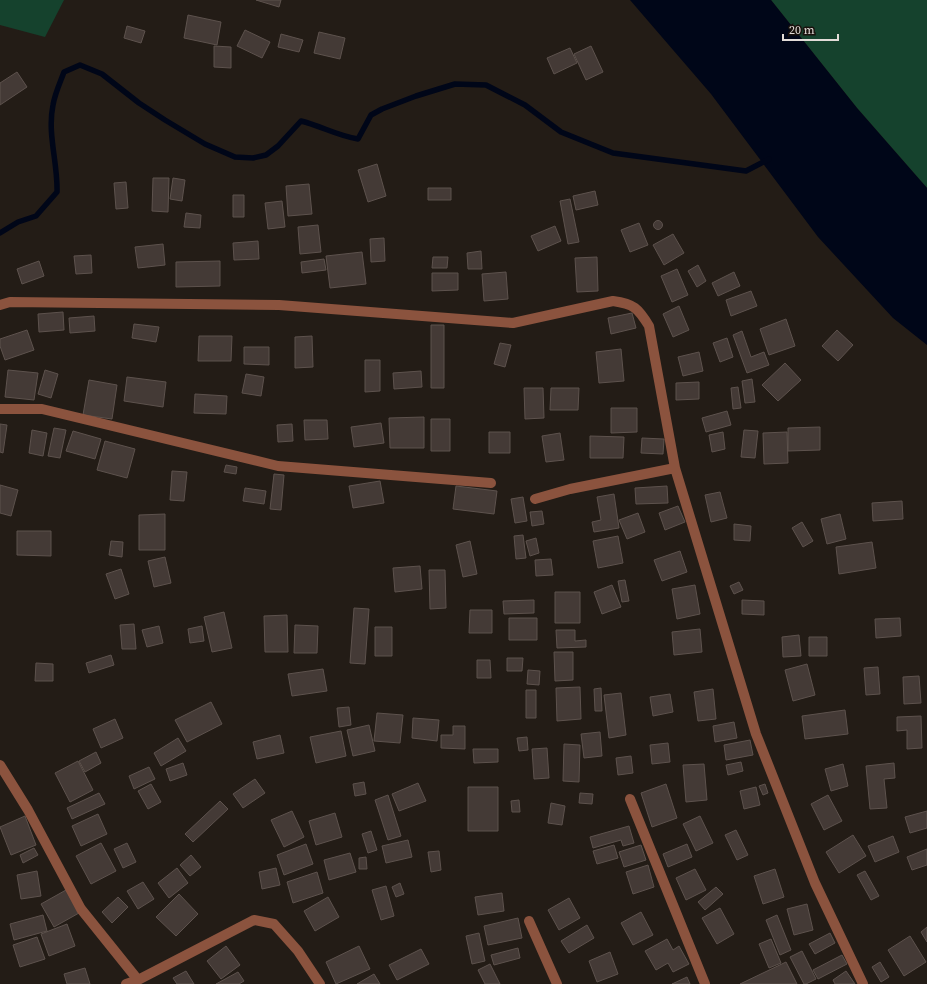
<svg xmlns="http://www.w3.org/2000/svg" width="927" height="984" viewBox="0 0 927 984" font-family="'Source Serif 4',serif">
  <style>
    .green { fill: #15422d }
    .water { fill: #000618 }
    .lines { fill: none; stroke-linecap: round; stroke-linejoin: round }
    .stream { stroke: #000618; stroke-width: 5.5 }
    .building { fill: #443a36; stroke: #5d524d }
    .minor { stroke: #8b533e; stroke-width: 10 }
  </style>
  <rect width="100%" height="100%" fill="#231c16"/>
  <path class="green" d="M0,0H64L45,37L0,25Z
    M771,0H927V188L857,108Z"/>
  <path class="water" d="M630,0H771L857,108L927,188V345L893,318L818,237L711,94Z"/>
  <g class="lines">
    <path class="stream" d="M0,233L18,222L36,216L57,192C58,163 47,134 53,105C55,93 60,83 64,72L80,65L102,74L139,103L165,120L205,144L235,157L253,158L266,155L278,146L301,121C321,126 338,136 358,139L371,115L382,109L416,96L455,84L486,85L525,105L561,132L613,153L746,171L769,159"/>
  </g>
  <path class="building" d="M256,0H281L279,7Z
    M188,15L221,22L217,45L184,38Z
    M127,26L145,31L141,43L124,38Z
    M245,30L270,42L262,58L237,46Z
    M319,32L345,38L340,59L314,53Z
    M281,34L303,40L299,52L278,47Z
    M214,46L231,47V68L214,67Z
    M591,46L603,72L586,80L574,54Z
    M570,48L577,63L554,74L547,58Z
    M17,72L27,87L0,105V83Z
    M377,164L386,196L368,202L358,170Z
    M153,178H169L168,212L152,211Z
    M173,178L185,180L182,201L170,199Z
    M126,182L128,208L116,209L114,183Z
    M309,184L312,214L288,216L286,186Z
    M428,188H451V200H428Z
    M595,191L598,205L576,210L573,196Z
    M233,195H244V217H233Z
    M570,199L579,242L568,244L560,201Z
    M282,201L285,227L268,229L265,203Z
    M186,213L201,215L200,228L184,227Z
    M653.5 225a4.5 4.5 0 1 1 9 0a4.5 4.5 0 1 1-9 0Z
    M639,223L648,245L630,252L621,230Z
    M318,225L321,252L300,254L298,227Z
    M555,226L561,241L538,251L531,236Z
    M673,234L684,253L664,265L653,245Z
    M384,238L385,261L371,262L370,239Z
    M258,241L259,259L234,260L233,243Z
    M163,244L165,265L138,268L135,247Z
    M481,251L482,269H468L467,253Z
    M362,252L366,284L330,288L326,256Z
    M91,255L92,273L76,274L74,256Z
    M433,257H448L447,268H432Z
    M597,257L598,291L577,292L575,258Z
    M324,259L326,270L302,273L301,262Z
    M39,261L44,276L22,284L17,269Z
    M220,261V286L176,287V262Z
    M698,265L706,281L697,287L688,271Z
    M677,269L688,295L672,302L661,276Z
    M506,272L508,299L484,301L482,274Z
    M734,272L740,286L718,296L712,283Z
    M432,273H458V290L432,291Z
    M751,291L757,306L731,316L726,300Z
    M679,306L689,330L673,337L663,314Z
    M63,312L64,330L39,332L38,314Z
    M632,313L636,328L611,334L608,318Z
    M94,316L95,331L70,333L69,318Z
    M786,319L795,346L769,355L760,329Z
    M134,324L159,327L156,342L132,338Z
    M431,325H444V388H431Z
    M27,330L34,350L5,360L0,346V339Z
    M837,330L853,345L838,361L822,346Z
    M742,331L751,357L764,352L769,365L747,373L733,335Z
    M199,336H232L231,361H198Z
    M312,336L313,367L295,368V337Z
    M727,338L733,357L720,362L713,343Z
    M500,343L511,345L505,367L494,364Z
    M244,347H269V365L244,364Z
    M621,349L624,381L599,383L596,352Z
    M699,352L703,371L683,376L678,357Z
    M365,360H380V391L365,392Z
    M785,363L801,380L778,401L762,385Z
    M8,370L38,373L34,400L5,397Z
    M45,370L58,374L51,398L38,394Z
    M421,371L422,387L394,389L393,373Z
    M246,374L264,377L261,396L242,393Z
    M127,377L166,382L163,407L124,401Z
    M752,379L755,402L745,403L742,381Z
    M89,380L117,385L112,419L83,415Z
    M699,382V399L676,400V383Z
    M738,387L741,408L733,409L731,388Z
    M524,388H543L544,418L525,419Z
    M551,388H579L578,410H550Z
    M195,394L227,396L226,414L194,413Z
    M611,408H637V432L611,433Z
    M727,411L731,425L706,432L702,418Z
    M424,417V448H390L389,418Z
    M431,419H450V451H431Z
    M304,420H327L328,439L305,440Z
    M381,423L384,443L354,447L351,427Z
    M0,424L7,425L3,453L0,452Z
    M292,424L293,441L278,442L277,425Z
    M820,427V450L788,451V428Z
    M54,428L66,430L60,458L48,456Z
    M32,430L47,433L43,456L29,453Z
    M744,430L758,431L755,458L741,457Z
    M73,431L101,439L95,459L66,451Z
    M489,432H510V453H489Z
    M723,432L725,449L712,452L709,435Z
    M787,432L788,463L764,464L763,433Z
    M560,433L564,460L546,462L542,436Z
    M590,436L624,437L623,458H590Z
    M642,438L664,439L663,454L641,453Z
    M105,441L135,449L127,478L97,470Z
    M226,465L237,467L236,474L224,472Z
    M172,471L187,472L184,501L170,500Z
    M274,474L284,475L281,510L270,509Z
    M380,481L384,503L353,508L349,486Z
    M0,485L18,490L11,516L0,513Z
    M456,486L497,491L494,514L453,509Z
    M667,486L668,503L636,504L635,488Z
    M245,488L266,491L264,504L243,501Z
    M720,492L727,518L711,522L705,495Z
    M614,494L619,528L594,532L592,522L601,520L597,497Z
    M523,497L527,521L515,523L511,499Z
    M902,501L903,519L873,521L872,503Z
    M678,506L685,522L665,530L659,513Z
    M542,511L544,524L532,526L530,512Z
    M638,513L645,532L627,539L619,520Z
    M165,514V550H139V515Z
    M840,514L846,539L827,544L821,519Z
    M802,522L813,541L803,547L792,528Z
    M734,524L751,526L750,541L734,540Z
    M17,531H51V556L17,555Z
    M523,535L526,558L516,559L514,536Z
    M618,536L623,563L598,568L593,541Z
    M536,538L539,553L530,556L526,541Z
    M111,541L123,542L122,557L109,555Z
    M470,541L477,574L463,577L456,545Z
    M872,542L876,568L839,574L836,547Z
    M680,551L687,572L662,581L654,560Z
    M165,557L171,583L154,587L148,561Z
    M551,559L553,575L536,576L535,560Z
    M420,566L422,589L395,592L393,568Z
    M121,569L129,594L115,599L106,574Z
    M429,570H445L446,608L430,609Z
    M625,580L629,601L622,602L618,581Z
    M739,582L743,590L734,594L730,586Z
    M612,585L621,607L602,614L594,592Z
    M695,585L700,614L677,619L672,589Z
    M555,592H580V623H555Z
    M534,600V613L504,614L503,601Z
    M742,600L764,601V615L742,614Z
    M354,608L369,609L365,664L350,663Z
    M470,610H492V633H469Z
    M224,612L232,648L212,652L204,617Z
    M287,615L288,652H265L264,616Z
    M509,618H537V640H509Z
    M900,618L901,636L876,638L875,619Z
    M134,624L136,649H122L120,625Z
    M295,625L318,626L317,653H294Z
    M159,626L163,643L147,647L142,630Z
    M202,626L204,641L190,643L188,629Z
    M375,627H392V656H375Z
    M700,629L702,652L674,655L672,632Z
    M556,630H575V641L586,640V647L557,648Z
    M799,635L801,656L783,657L782,637Z
    M809,637H827V656H809Z
    M554,652H573V680L555,681Z
    M111,655L114,665L89,673L86,663Z
    M507,658H523L522,671H507Z
    M477,660H490L491,678H477Z
    M36,663L53,664V681H35Z
    M807,664L815,695L793,701L785,670Z
    M878,667L880,694L866,695L864,668Z
    M323,669L327,691L292,696L288,674Z
    M528,670L540,671L539,685L527,684Z
    M919,676L921,703L904,704L903,677Z
    M580,687L581,719L557,721L556,688Z
    M601,688L602,711H595L594,689Z
    M713,689L716,719L698,721L694,692Z
    M526,690H536V718H526Z
    M621,693L626,735L609,738L604,695Z
    M670,694L673,712L653,716L650,697Z
    M211,702L222,724L187,742L175,720Z
    M349,707L351,725L339,727L337,708Z
    M845,710L848,734L805,739L802,716Z
    M377,713L403,715L400,743L374,741Z
    M921,716L922,748L907,749V730L897,731V717Z
    M413,718L439,720L437,741L412,738Z
    M115,719L123,738L101,748L93,729Z
    M734,722L737,738L715,742L713,726Z
    M369,725L375,751L353,756L347,730Z
    M453,726H465V749L441,748V735H453Z
    M341,731L346,756L316,763L310,737Z
    M600,732L602,756L584,758L581,734Z
    M280,735L284,753L257,759L253,742Z
    M527,737L528,750L519,751L517,738Z
    M178,738L186,751L161,766L154,753Z
    M750,740L753,755L726,760L724,745Z
    M668,743L670,762L652,764L650,745Z
    M564,744L580,745L579,782L563,781Z
    M547,748L549,778L534,779L532,749Z
    M473,749H498V762L474,763Z
    M96,752L101,763L85,772L79,761Z
    M631,756L633,773L618,775L616,758Z
    M78,761L93,790L70,802L55,773Z
    M741,762L743,771L728,775L726,765Z
    M183,763L187,775L170,781L166,769Z
    M894,763L895,778L884,779L887,808L870,809L866,766Z
    M704,764L707,800L686,802L683,765Z
    M843,764L848,786L831,791L825,769Z
    M149,767L155,779L134,789L129,776Z
    M255,779L265,793L243,808L233,794Z
    M364,782L366,794L355,796L353,784Z
    M418,783L426,801L399,811L392,794Z
    M151,784L161,802L148,809L138,791Z
    M666,784L677,818L652,827L641,793Z
    M765,784L768,793L763,795L759,786Z
    M468,787H498V831H468Z
    M756,787L760,805L744,809L740,791Z
    M99,793L105,804L72,819L67,808Z
    M580,793L593,794L592,804L579,803Z
    M388,795L401,836L388,840L375,800Z
    M828,795L842,821L824,830L811,804Z
    M519,800L520,812H512L511,801Z
    M220,801L228,809L193,842L185,834Z
    M551,803L565,806L562,825L548,823Z
    M292,811L304,837L284,847L271,820Z
    M927,811V828L910,833L905,817Z
    M335,813L342,837L316,845L309,821Z
    M98,814L107,834L81,846L72,826Z
    M25,816L36,845L11,855L0,827Z
    M700,816L713,843L696,851L683,824Z
    M629,826L634,843L623,846L621,840L593,848L590,837Z
    M736,830L748,855L737,860L725,835Z
    M371,831L377,850L368,853L362,834Z
    M853,835L866,856L839,873L826,852Z
    M893,836L899,852L875,862L868,846Z
    M408,840L412,857L386,863L382,846Z
    M101,843L116,871L91,884L76,856Z
    M127,843L136,862L123,868L114,849Z
    M306,844L313,864L284,875L277,855Z
    M687,844L692,857L668,867L663,854Z
    M614,845L618,858L597,864L593,851Z
    M641,845L646,860L624,867L619,852Z
    M34,848L38,855L23,863L20,855Z
    M927,849V865L912,870L907,857Z
    M439,851L441,870L431,872L428,852Z
    M350,853L356,872L329,880L324,860Z
    M191,855L201,867L190,876L180,865Z
    M366,857L367,869H359V858Z
    M648,865L654,887L633,894L626,872Z
    M177,868L188,883L169,898L158,883Z
    M276,868L280,885L262,889L259,872Z
    M695,869L706,890L686,900L676,878Z
    M775,869L784,897L763,904L754,876Z
    M37,871L41,896L21,899L17,875Z
    M865,871L879,896L871,900L857,875Z
    M317,872L323,893L293,903L287,882Z
    M143,882L154,899L138,909L127,891Z
    M400,883L404,894L396,897L392,887Z
    M386,886L394,916L381,920L372,890Z
    M716,887L723,894L705,910L698,902Z
    M66,890L79,913L54,927L41,904Z
    M502,893L504,911L478,915L475,897Z
    M179,894L198,914L176,936L156,917Z
    M118,897L128,907L112,923L102,912Z
    M328,897L339,917L315,931L304,911Z
    M569,898L580,918L559,930L548,910Z
    M807,904L813,930L794,935L787,909Z
    M720,908L734,934L717,944L702,918Z
    M641,912L653,935L633,945L621,923Z
    M43,915L47,931L14,940L10,924Z
    M777,915L791,950L780,955L766,920Z
    M518,918L522,938L488,945L484,926Z
    M67,924L75,946L49,956L41,934Z
    M587,925L594,938L569,953L561,941Z
    M927,927V942L921,932Z
    M479,933L485,961L472,964L466,936Z
    M830,933L835,943L815,954L809,944Z
    M910,936L926,962L904,976L888,950Z
    M37,937L45,959L20,967L13,945Z
    M667,939L673,950L679,946L689,964L673,972L668,963L656,970L645,951Z
    M771,939L781,963L769,968L759,944Z
    M226,946L240,965L221,979L207,961Z
    M359,946L370,969L336,984L326,962Z
    M518,948L520,958L494,965L491,955Z
    M421,949L429,964L397,980L389,965Z
    M802,951L816,979L806,984H804L790,957Z
    M610,952L618,974L597,982L589,961Z
    M842,955L847,964L818,979L813,970Z
    M786,962L797,984H740Z
    M880,962L889,977L881,982L872,967Z
    M490,964L500,984H485L478,970Z
    M85,968L90,984H67L64,974Z
    M186,971L194,984H177L173,978Z
    M846,971L855,984H835L833,980Z
    M238,972L244,981L239,984H216Z
    M374,974L380,984H357Z
    M687,977L690,984H672Z"/>
  <g class="lines">
    <path class="minor" d="M0,305L10,302L279,305L513,323L613,301C634,304 638,308 649,326L675,468L756,734L815,883L863,984
      M0,409H42L278,466L491,483
      M535,499L570,489L675,468
      M0,765L28,810L81,909L138,980
      M630,799L705,984
      M529,921L557,984
      M126,984L138,980L254,920L274,924L298,951L320,984"/>
  </g>
  <path d="M783 34v6h55v-6" fill="none" stroke="#e2dcd8" stroke-width="2"/>
  <text x="789" y="34" font-size="12" fill="#e2dcd8" stroke="#19120d" stroke-width="3" paint-order="stroke">20 m</text>
</svg>
